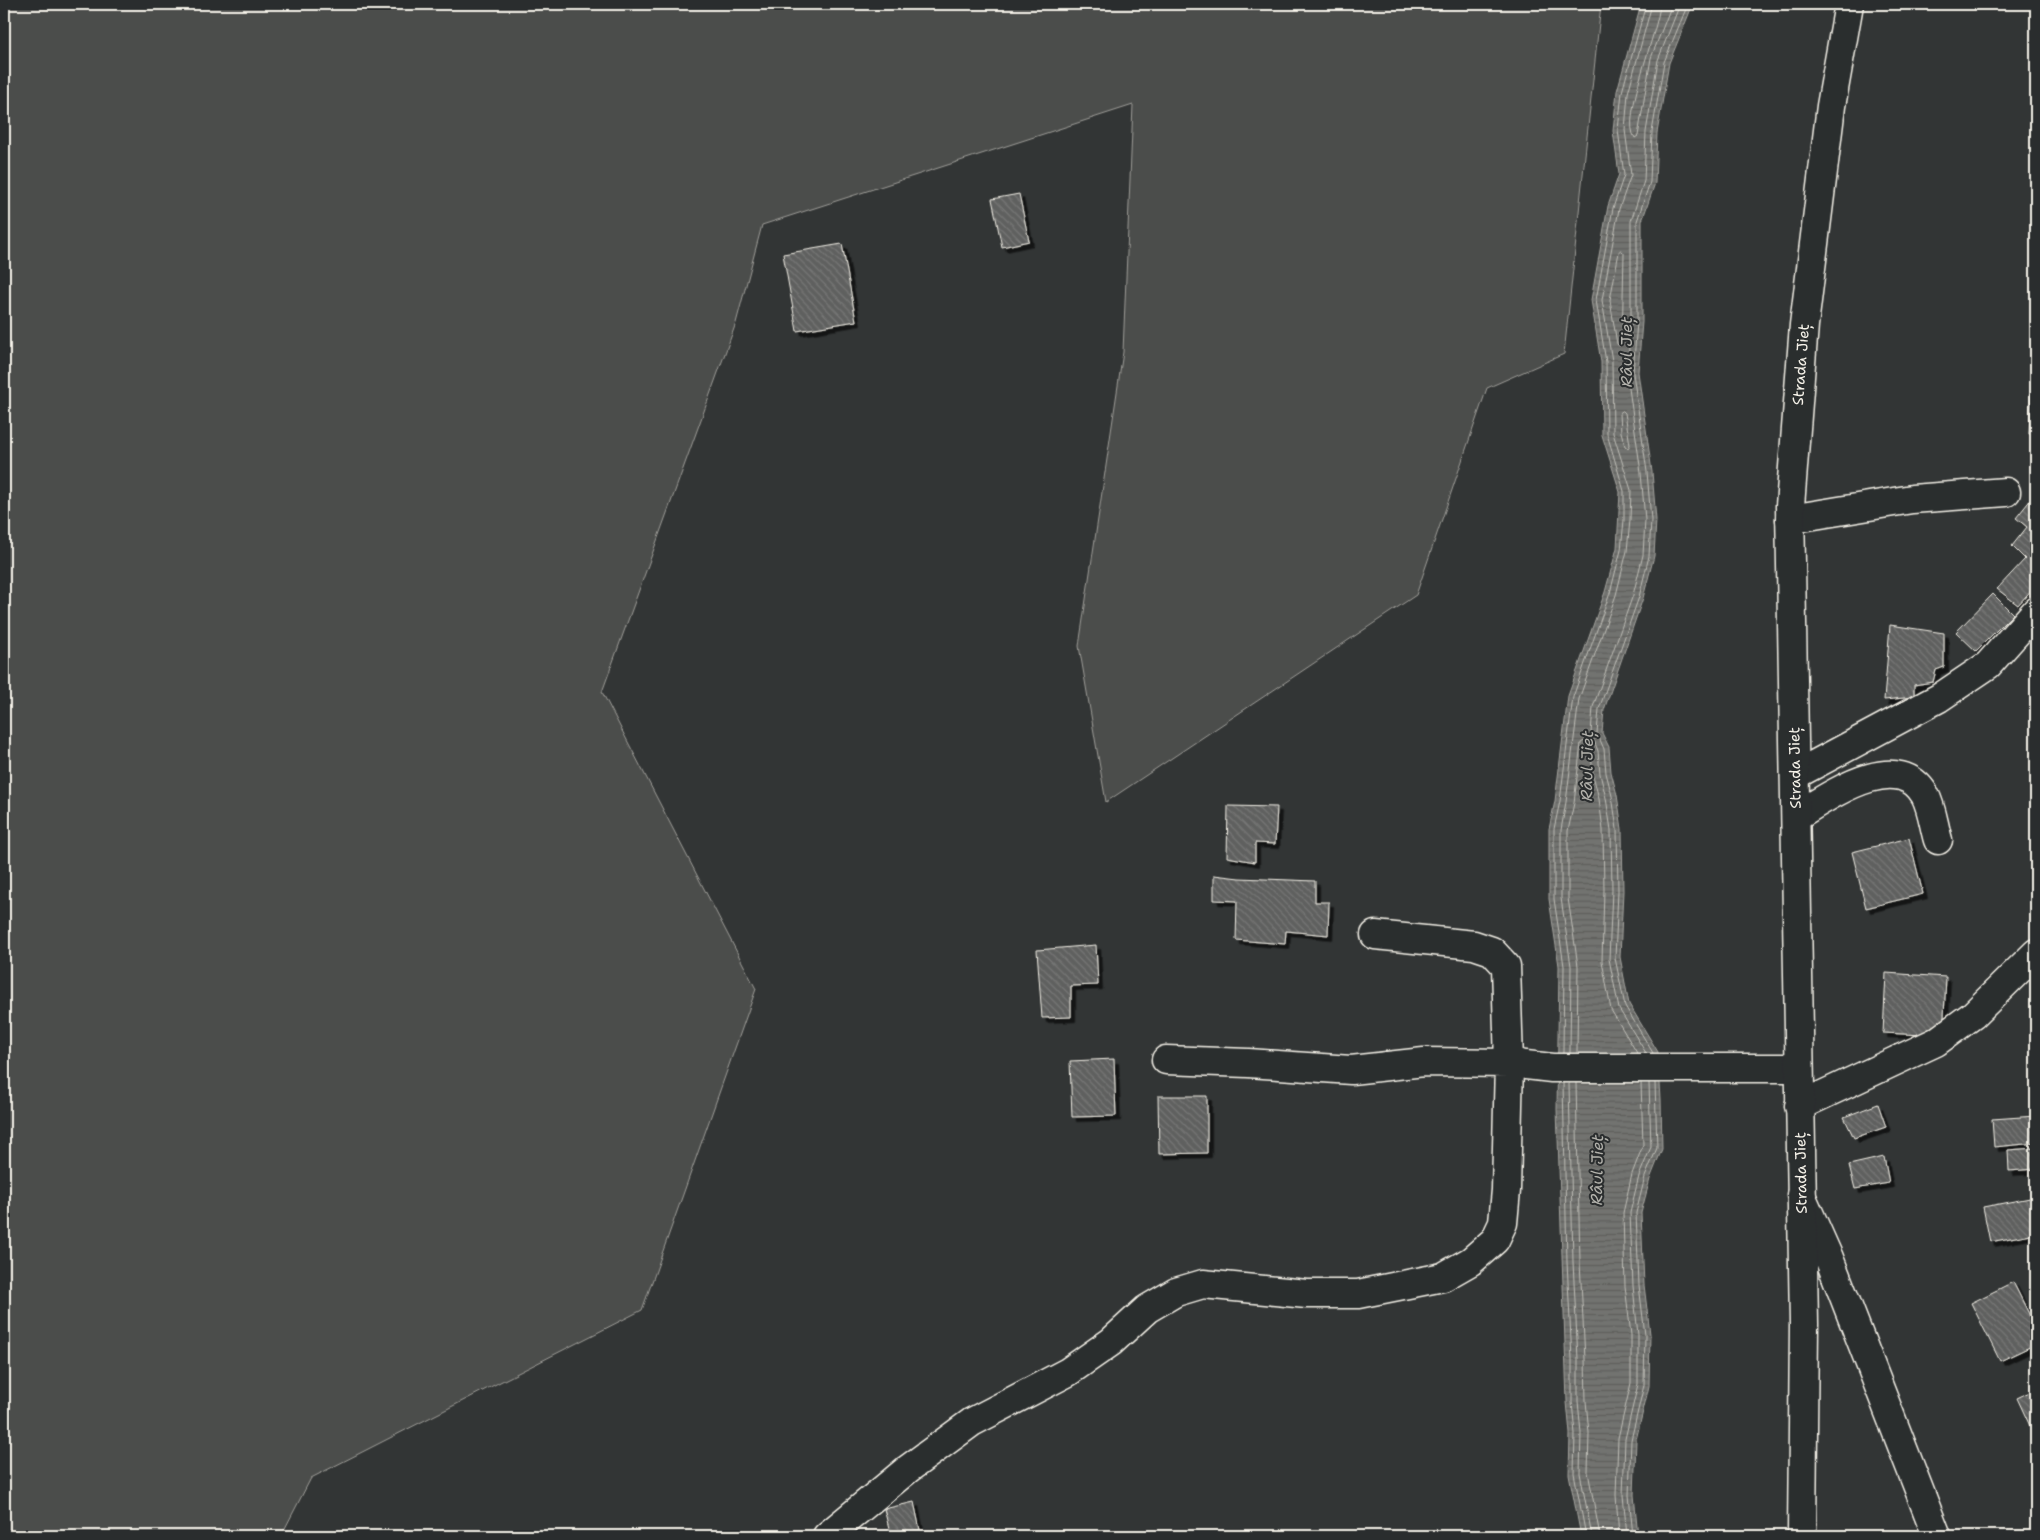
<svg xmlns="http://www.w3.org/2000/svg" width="2040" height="1540" viewBox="0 0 2040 1540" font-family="'Shantell Sans',sans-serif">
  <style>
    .green { fill: #4b4d4c; stroke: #a09f9a }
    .water { fill: url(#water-rules); stroke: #a6a5a0 }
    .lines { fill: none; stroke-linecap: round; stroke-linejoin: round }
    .shore { stroke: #c0bfb8; stroke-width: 1 }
    .building { fill: url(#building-back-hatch); stroke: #f4f1e8; filter: url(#shadow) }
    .street-casing { stroke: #f4f1e8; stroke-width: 31 }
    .secondary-casing { stroke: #f4f1e8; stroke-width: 31 }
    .street { stroke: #2a2d2e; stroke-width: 28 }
    .secondary { stroke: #2a2d2e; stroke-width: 28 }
    .labels { text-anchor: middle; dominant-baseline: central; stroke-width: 4; stroke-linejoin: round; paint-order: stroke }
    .street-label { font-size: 15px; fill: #f4f1e8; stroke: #2a2d2e }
    .water-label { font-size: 16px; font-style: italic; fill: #b3b2ac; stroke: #2a2d2e }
  </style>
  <defs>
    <pattern id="water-rules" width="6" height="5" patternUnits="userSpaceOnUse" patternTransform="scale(1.25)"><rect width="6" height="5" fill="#727370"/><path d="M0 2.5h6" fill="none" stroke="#5e5e5b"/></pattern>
    <pattern id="building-back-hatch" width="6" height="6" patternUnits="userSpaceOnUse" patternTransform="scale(1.25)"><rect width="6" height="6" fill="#5f605f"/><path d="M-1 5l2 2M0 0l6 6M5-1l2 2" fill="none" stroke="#777776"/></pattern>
    <filter id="shadow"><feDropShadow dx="4.5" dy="4.5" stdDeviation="0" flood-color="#0009"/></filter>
  </defs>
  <rect width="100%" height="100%" fill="#323535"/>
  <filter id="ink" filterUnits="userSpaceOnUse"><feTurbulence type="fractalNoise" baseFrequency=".02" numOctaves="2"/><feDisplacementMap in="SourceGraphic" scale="10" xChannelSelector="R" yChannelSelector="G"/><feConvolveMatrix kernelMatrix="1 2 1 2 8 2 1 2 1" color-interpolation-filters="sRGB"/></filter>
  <g filter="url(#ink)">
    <path class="green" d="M4,4H1601L1564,354L1487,388L1416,595L1106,802L1079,646L1123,352L1133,105L762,225L736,323L602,692L756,989L642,1310L311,1478L281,1536H4Z"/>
    <path class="water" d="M1641,4H1693L1669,63L1657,133L1655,183L1642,221V322L1638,372L1652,472L1656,520L1654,556L1643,598L1604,710L1602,733L1609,747L1611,772L1617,795L1622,829L1623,891L1620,957L1629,1004L1658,1052L1661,1099L1662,1149L1650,1179L1641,1213L1644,1285L1650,1334L1649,1386L1636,1440L1634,1495L1638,1536H1581L1569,1474L1570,1434L1567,1402L1557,1109L1559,966L1549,899V829L1555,801L1568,696L1605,592L1617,548L1620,492L1602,435L1601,362L1591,300L1608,206L1619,174L1613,131L1617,91Z"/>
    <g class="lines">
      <path class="shore" d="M1660,4C1659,30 1620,119 1635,138L1638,136L1651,58L1672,4
        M1621,250L1624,253L1622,344L1619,346L1617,344L1610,300L1619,252Z
        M1623,411L1625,413L1630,445L1628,448L1625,446L1621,432L1620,413Z
        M1563,1053L1564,966L1554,899V829L1560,801L1573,697L1610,593L1621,550L1624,520V491L1607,434L1606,362L1596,300L1613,208L1624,175L1618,130L1622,92L1646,4
        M1570,1053L1571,966L1561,898V830L1566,802L1579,699L1616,595L1627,551L1630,520L1631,490L1613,433L1612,361L1602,300L1619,209L1631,175L1625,130L1628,93L1652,4
        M1577,1053L1578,966L1568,898V831L1574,803L1581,743L1584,741L1591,753L1593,775L1599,799L1603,830L1604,890L1602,961L1611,1010L1637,1053
        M1646,1053L1619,1009L1609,959L1612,890L1611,830L1606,798L1600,774L1598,751L1591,733L1593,707L1633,595L1643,555L1645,520L1641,473L1627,374L1631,322V221L1644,181L1646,132L1658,60L1680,4
        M1653,1053L1625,1006L1615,958L1618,891L1617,829L1612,796L1606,773L1604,749L1597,733L1599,709L1639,597L1649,556L1651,520L1647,472L1633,373L1637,322V221L1650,182L1652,132L1664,62L1688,4
        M1563,1083L1567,1262L1572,1359V1402L1575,1434L1574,1473L1586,1536
        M1569,1083L1573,1262L1578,1359V1401L1581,1433L1580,1473L1592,1536
        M1576,1083L1580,1262L1585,1359L1586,1401L1589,1433L1588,1472L1600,1536
        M1619,1536L1616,1495L1618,1438L1631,1383V1335L1625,1286L1623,1213L1632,1174L1643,1145L1641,1083
        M1627,1536L1623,1495L1625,1439L1638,1384V1335L1633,1286L1630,1213L1639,1176L1651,1147L1649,1083
        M1633,1536L1629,1495L1631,1440L1644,1385L1645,1335L1639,1285L1636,1213L1645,1177L1657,1148L1655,1083"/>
    </g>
    <path class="building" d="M1019,194L1029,241L1002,247L992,199Z
      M842,244L856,321L797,331L783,254Z
      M2036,314V362L2033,361Z
      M2031,390H2036V435L2029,434Z
      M2036,493V585L2018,605L1997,589L2025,559L2012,546L2027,527L2016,518Z
      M1993,594L2013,614L1976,651L1956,632Z
      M1890,625L1944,633V667L1936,670L1933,682L1914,685V697L1884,700Z
      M1228,806L1277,807L1275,844L1255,843V862L1227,857Z
      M1909,838L1923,894L1866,908L1852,852Z
      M1214,875L1239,878L1315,881V902H1329L1328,935L1286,931L1285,944L1236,940L1237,901L1214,900Z
      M1096,945L1098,985L1071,986V1017L1042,1018L1037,950Z
      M1886,973L1946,977L1943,1036L1883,1033Z
      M1114,1059L1116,1116L1072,1117L1070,1061Z
      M1158,1096H1207V1153L1159,1154Z
      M1878,1104L1886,1127L1854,1138L1844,1117Z
      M2036,1116V1143L1994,1147L1992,1119Z
      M2036,1148V1169L2009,1171L2008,1150Z
      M1884,1157L1889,1183L1855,1189L1849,1165Z
      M2030,1198L2036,1233L1990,1242L1983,1207Z
      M2013,1282L2036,1328V1344L2000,1361L1971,1303Z
      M2036,1389V1439L2017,1398Z
      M914,1502L920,1530L891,1536L884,1509Z"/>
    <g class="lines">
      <g class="street-casing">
        <path id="street" d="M1790,519L1912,499L2006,492
          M1795,775L1939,698L1988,665L2036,611
          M1796,816C1828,797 1897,747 1925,795C1932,808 1934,827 1938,840
          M1166,1060L1248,1063L1351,1070L1424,1062L1509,1063L1552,1068H1799
          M1799,1106L1936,1042L1973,1015L2036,953
          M1801,1195L1829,1258L1937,1536
          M827,1536L908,1469L972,1422L1068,1372L1111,1342L1147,1309L1176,1292L1203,1284L1307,1294H1358L1443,1277L1471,1261L1495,1240L1503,1223L1506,1190L1509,1063L1506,966L1492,951L1474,945L1375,935"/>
      </g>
      <g class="secondary-casing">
        <g id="secondary">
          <path id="s1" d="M1802,1536L1804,1324L1790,506L1804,325L1831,106L1849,4"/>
        </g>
      </g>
      <use href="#street" class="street"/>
      <use href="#secondary" class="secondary"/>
    </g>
  </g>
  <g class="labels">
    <g class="street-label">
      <text stroke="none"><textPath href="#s1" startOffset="1172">Strada Jieț</textPath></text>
      <text transform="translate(1795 768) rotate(-91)">Strada Jieț</text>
      <text transform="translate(1801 1173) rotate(-91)">Strada Jieț</text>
    </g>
    <g class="water-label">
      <text transform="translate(1626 352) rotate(-90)">Râul Jieț</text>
      <text transform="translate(1587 766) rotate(-89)">Râul Jieț</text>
      <text transform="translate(1597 1170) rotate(-89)">Râul Jieț</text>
    </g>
  </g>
  <rect width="2040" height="1540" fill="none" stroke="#2a2d2e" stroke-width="20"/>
  <rect x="10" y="10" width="2020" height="1520" fill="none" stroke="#f4f1e8" stroke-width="2" filter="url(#ink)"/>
</svg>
